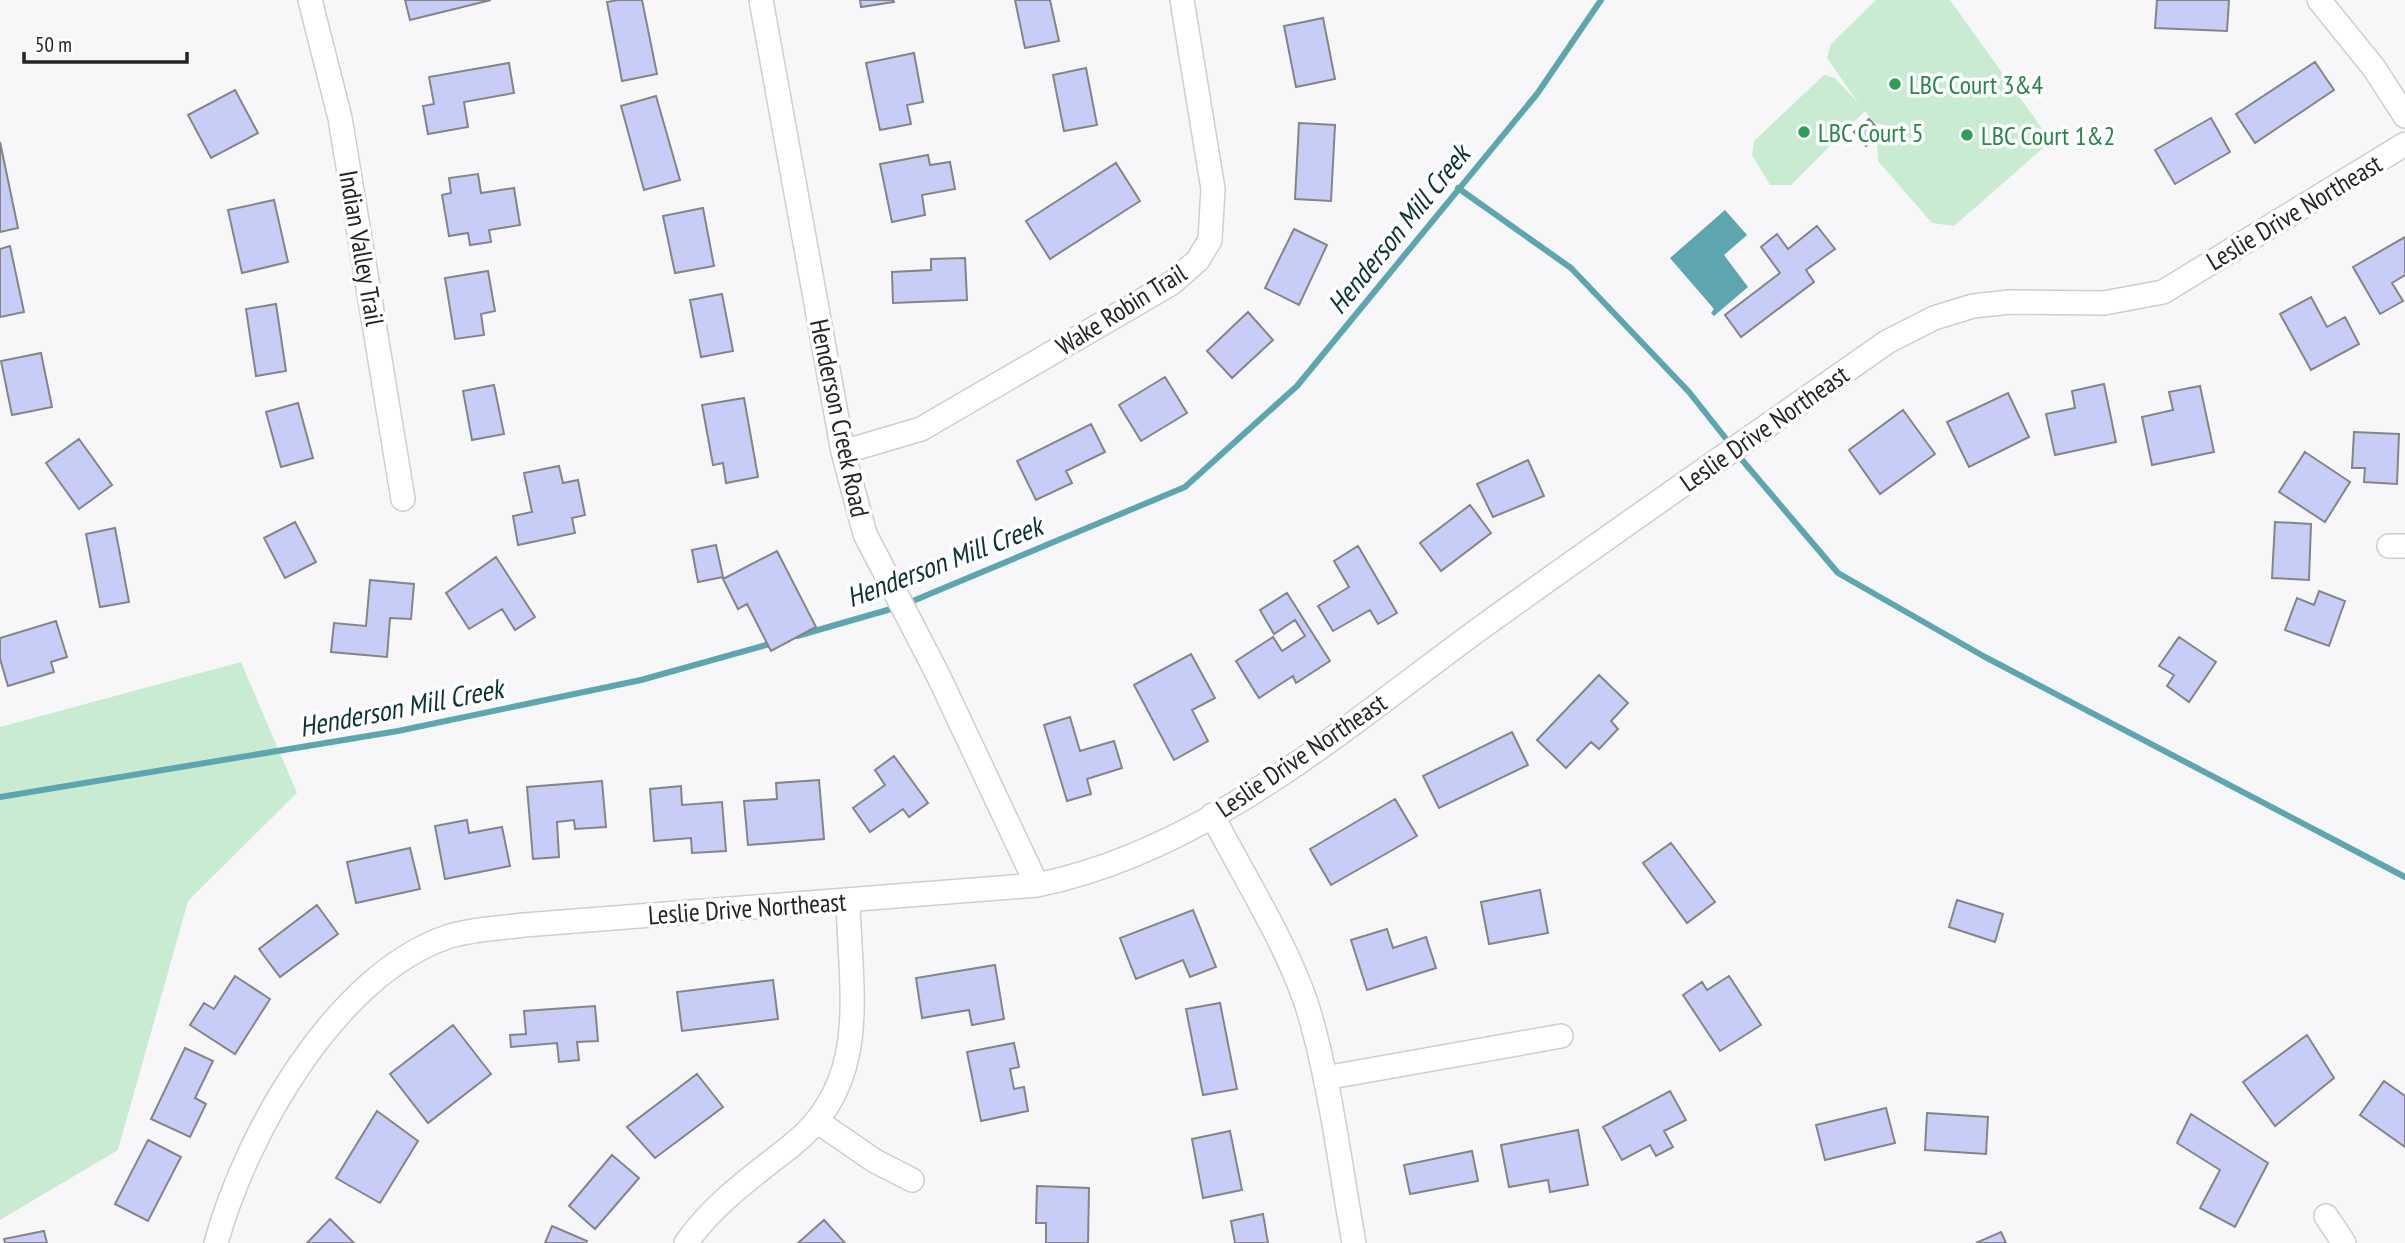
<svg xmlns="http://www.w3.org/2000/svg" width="2405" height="1243" viewBox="0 0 2405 1243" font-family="'PT Sans Narrow',sans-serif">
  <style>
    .green { fill: #c9ebd2 }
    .water { fill: #5da6af }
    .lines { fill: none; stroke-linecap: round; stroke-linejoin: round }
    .stream { stroke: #5da6af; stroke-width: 6 }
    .building { fill: #c8cdf8; stroke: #858587; stroke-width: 2 }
    .minor-casing { stroke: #ceced0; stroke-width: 26 }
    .minor { stroke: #fff; stroke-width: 23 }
    .leisure-dot { fill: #2e9e5b; stroke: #fff; stroke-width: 2.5 }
    .labels { text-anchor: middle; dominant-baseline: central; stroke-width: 7; stroke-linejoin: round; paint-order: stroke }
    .leisure-label { font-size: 26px; fill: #27864d; stroke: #fff; text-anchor: start }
    .street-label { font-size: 26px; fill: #242425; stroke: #fff }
    .water-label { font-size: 28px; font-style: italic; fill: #0c3236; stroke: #fff }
  </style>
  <rect width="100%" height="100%" fill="#f7f7f9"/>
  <path class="green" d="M1876,0H1950L2051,141L1954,226L1932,223L1878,161L1877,145L1895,128L1873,122L1865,111L1791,185H1770L1752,155L1754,141L1824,75L1835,78L1859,104L1827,58L1831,44Z
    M241,662L297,793L188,901L118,1150L0,1220V727Z"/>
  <path class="water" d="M1725,210L1747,235L1724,255L1748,287L1714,316L1711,313L1714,309L1670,258Z"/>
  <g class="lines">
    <path class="stream" d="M1458,188L1571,268L1689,392L1731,445
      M1737,454L1838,573L1985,657L2405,877
      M908,603L1185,487L1297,386L1537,94L1601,0
      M797,636L898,607
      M0,797L398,731L641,680L773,643"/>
  </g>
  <path class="building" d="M405,0H491L410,20Z
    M618,0H642L657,74L622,81L607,2Z
    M860,0H893L894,2L861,7Z
    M1015,0H1050L1059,41L1025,48Z
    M2157,0H2229L2227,31L2155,28Z
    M1323,18L1335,79L1296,87L1284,26Z
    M914,53L923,102L907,105L911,124L880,130L866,63Z
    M2315,62L2334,90L2255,143L2236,114Z
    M509,63L514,93L464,102L468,127L428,134L423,106L434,104L429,77Z
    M1086,68L1097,125L1064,131L1053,75Z
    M235,90L258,133L211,158L188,115Z
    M656,96L680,180L644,190L621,106Z
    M2211,118L2230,152L2175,184L2155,150Z
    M1869,119L1881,132L1866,146L1854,132Z
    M1299,123L1335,125L1331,201L1295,199Z
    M0,142L18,228L0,232Z
    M928,155L930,165L950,162L955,189L922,195L925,215L892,222L880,164Z
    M1116,163L1140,201L1050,259L1026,221Z
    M478,174L481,193L514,188L520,225L489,230L491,242L470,245L468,233L449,236L442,195L451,193L449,178Z
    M274,200L288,262L242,273L228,210Z
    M703,208L714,266L675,273L663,216Z
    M1817,226L1835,249L1806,270L1814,282L1741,337L1725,315L1780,273L1761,247L1777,234L1788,249Z
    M1294,229L1327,245L1299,305L1265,288Z
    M2405,237V275L2392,283L2403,301L2380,314L2353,267Z
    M10,246L24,312L0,317V249Z
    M965,258L967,300L893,303L892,272L931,270V259Z
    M488,271L495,311L481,314L484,335L455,339L445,278Z
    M722,294L733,351L701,357L690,300Z
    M2311,297L2327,327L2345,317L2359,344L2311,370L2280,314Z
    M276,304L286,371L256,376L246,309Z
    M1248,312L1273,340L1232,378L1207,351Z
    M41,353L52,407L12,415L1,361Z
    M1165,377L1187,413L1141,441L1119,405Z
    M2104,384L2116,442L2055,455L2046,414L2075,408L2072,391Z
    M494,385L504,434L472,440L463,391Z
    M2200,386L2214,452L2152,465L2142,417L2173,410L2169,392Z
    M2008,393L2029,437L1969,467L1947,422Z
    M744,398L758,477L726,483L723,463L713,465L702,405Z
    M298,403L313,458L281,467L266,412Z
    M1903,410L1935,454L1880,494L1849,450Z
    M1091,424L1105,452L1066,471L1072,483L1036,500L1017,461Z
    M2354,432L2399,434L2397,484L2364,482L2365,468H2352Z
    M79,439L112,485L79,509L46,463Z
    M2305,452L2350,482L2325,522L2279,492Z
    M1528,460L1544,496L1493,517L1477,484Z
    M559,466L563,483L578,480L585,515L572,518L575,533L518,545L513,516L532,512L524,473Z
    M1470,505L1491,533L1441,571L1420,543Z
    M295,522L316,562L285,578L264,538Z
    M2275,522L2311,524L2309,580L2272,578Z
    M115,528L129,602L100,607L86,534Z
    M716,545L723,577L698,582L692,550Z
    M1358,546L1397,613L1378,624L1370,610L1333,631L1318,606L1349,587L1334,561Z
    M777,551L816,627L771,651L747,604L738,609L723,579Z
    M496,557L535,617L515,630L502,609L469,629L446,593Z
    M370,580L414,584L411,619L390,618L387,657L331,652L334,623L366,626Z
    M2319,591L2345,601L2329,646L2285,630L2297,598L2314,605Z
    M1287,593L1330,661L1296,683L1293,676L1259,698L1236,661L1273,637L1282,651L1305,636L1295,620L1274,634L1260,610Z
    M56,621L67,657L51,662L54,672L8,686L0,659V638Z
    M2179,637L2216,662L2189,702L2167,686L2174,675L2159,666Z
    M1191,654L1215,698L1192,710L1208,741L1174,760L1134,685Z
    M1599,675L1628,703L1611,721L1618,729L1599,749L1591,742L1566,768L1537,740Z
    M1070,717L1080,751L1114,741L1122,768L1087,779L1091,794L1067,801L1044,725Z
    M1512,732L1528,765L1439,808L1423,776Z
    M894,756L928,803L909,817L903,809L870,832L853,808L885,785L875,770Z
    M819,780L824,839L748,845L744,801L777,799L776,783Z
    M602,781L606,827L575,829L574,820L557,822L559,857L533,859L527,787Z
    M681,786L682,805L722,802L726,851L692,853L691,838L654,841L650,789Z
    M1395,799L1417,836L1331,885L1310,849Z
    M467,820L469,833L502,827L510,866L445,879L435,826Z
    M1671,843L1715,902L1687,923L1643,863Z
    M410,848L420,889L356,903L347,862Z
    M1540,890L1548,933L1489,944L1481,902Z
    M1957,900L2003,914L1995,942L1949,927Z
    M317,905L338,934L280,977L259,949Z
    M1193,910L1216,967L1190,977L1183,960L1136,979L1120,938Z
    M1387,929L1393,948L1426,937L1436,968L1367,990L1351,940Z
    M995,965L1004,1019L972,1025L969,1010L922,1018L916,978Z
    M235,976L270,999L235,1054L190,1025L204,1003L214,1009Z
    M1729,976L1761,1025L1720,1051L1683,995L1702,982L1707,990Z
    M773,980L778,1019L682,1031L677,992Z
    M1220,1003L1237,1089L1203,1095L1186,1009Z
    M595,1006L598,1041L577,1042L579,1060L559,1062L557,1043L511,1047L510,1035L526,1034L524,1011Z
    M453,1025L491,1074L428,1123L390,1074Z
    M2307,1035L2334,1078L2275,1126L2243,1082Z
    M1014,1043L1019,1067L1010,1069L1014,1089L1024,1087L1028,1111L981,1121L967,1052Z
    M185,1048L213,1061L195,1098L206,1104L190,1137L151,1119Z
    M697,1074L723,1107L655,1158L627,1127Z
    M2384,1081L2405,1096V1147L2360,1115Z
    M1670,1091L1686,1120L1664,1131L1673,1147L1656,1156L1650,1145L1622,1160L1603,1127Z
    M1886,1108L1895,1143L1825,1160L1816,1125Z
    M377,1111L418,1141L380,1203L336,1178Z
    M1927,1113L1988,1117L1986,1154L1925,1150Z
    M2191,1114L2268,1163L2235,1227L2200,1208L2220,1170L2177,1143Z
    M1578,1130L1588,1185L1550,1192L1548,1180L1509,1187L1501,1145Z
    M1230,1131L1242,1190L1203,1198L1192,1139Z
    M148,1140L181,1157L148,1221L115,1204Z
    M1472,1151L1478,1181L1410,1194L1404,1165Z
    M612,1155L639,1178L595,1229L569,1206Z
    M1037,1186L1089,1188L1088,1243H1046V1223H1036Z
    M1263,1214L1268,1243H1235L1231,1221Z
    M330,1219L354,1243H307Z
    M824,1220L845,1243H798Z
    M552,1226L587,1241L586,1243H545Z
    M44,1231L47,1243H5L4,1239Z
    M2001,1232L2006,1243H1976Z"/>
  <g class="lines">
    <g class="minor-casing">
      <path id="minor" d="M310,0L340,118L403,499
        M761,0L843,452L865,534L938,675L1037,885
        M2319,0L2374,68L2405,116
        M843,452L921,429L1172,283L1198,260L1210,240L1213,189L1182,0
        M2389,546H2405
        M1212,815C1243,875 1290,949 1309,1012C1331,1087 1340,1166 1354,1243
        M1325,1078L1561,1036
        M818,1122L875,1161L912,1180
        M2326,1216L2344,1243
        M216,1243C246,1134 336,973 450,936C473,929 501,928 524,925L1037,885C1207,851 1348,724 1485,625C1618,529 1753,436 1887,342L1934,318L1973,306L2010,302L2104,303L2163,292L2405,144
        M686,1243C714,1203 753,1176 791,1146C872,1082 850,992 848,900"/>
    </g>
    <use href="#minor" class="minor"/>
  </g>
  <g class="leisure-dot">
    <circle cx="1895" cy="84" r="7"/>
    <circle cx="1804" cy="132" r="7"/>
    <circle cx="1967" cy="135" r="7"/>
  </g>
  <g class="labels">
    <g class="leisure-label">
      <text x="1909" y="84">LBC Court 3&amp;4</text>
      <text x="1818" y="132">LBC Court 5</text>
      <text x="1981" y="135">LBC Court 1&amp;2</text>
    </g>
    <g class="street-label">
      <text transform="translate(2294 212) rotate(-31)">Leslie Drive Northeast</text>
      <text transform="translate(362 248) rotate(80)">Indian Valley Trail</text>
      <text transform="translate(1121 309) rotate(-32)">Wake Robin Trail</text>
      <text transform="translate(840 418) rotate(78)">Henderson Creek Road</text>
      <text transform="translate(1764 428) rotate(-35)">Leslie Drive Northeast</text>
      <text transform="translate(1301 755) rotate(-34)">Leslie Drive Northeast</text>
      <text transform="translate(747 908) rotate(-4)">Leslie Drive Northeast</text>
    </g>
    <g class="water-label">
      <text transform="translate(1398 229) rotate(-51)">Henderson Mill Creek</text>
      <text transform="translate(944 561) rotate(-21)">Henderson Mill Creek</text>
      <text transform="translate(401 707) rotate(-11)">Henderson Mill Creek</text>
    </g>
  </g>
  <path d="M24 52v10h163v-10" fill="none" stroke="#242425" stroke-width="3.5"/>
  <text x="35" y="52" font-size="21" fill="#242425" stroke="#ffffff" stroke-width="5" paint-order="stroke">50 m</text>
</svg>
